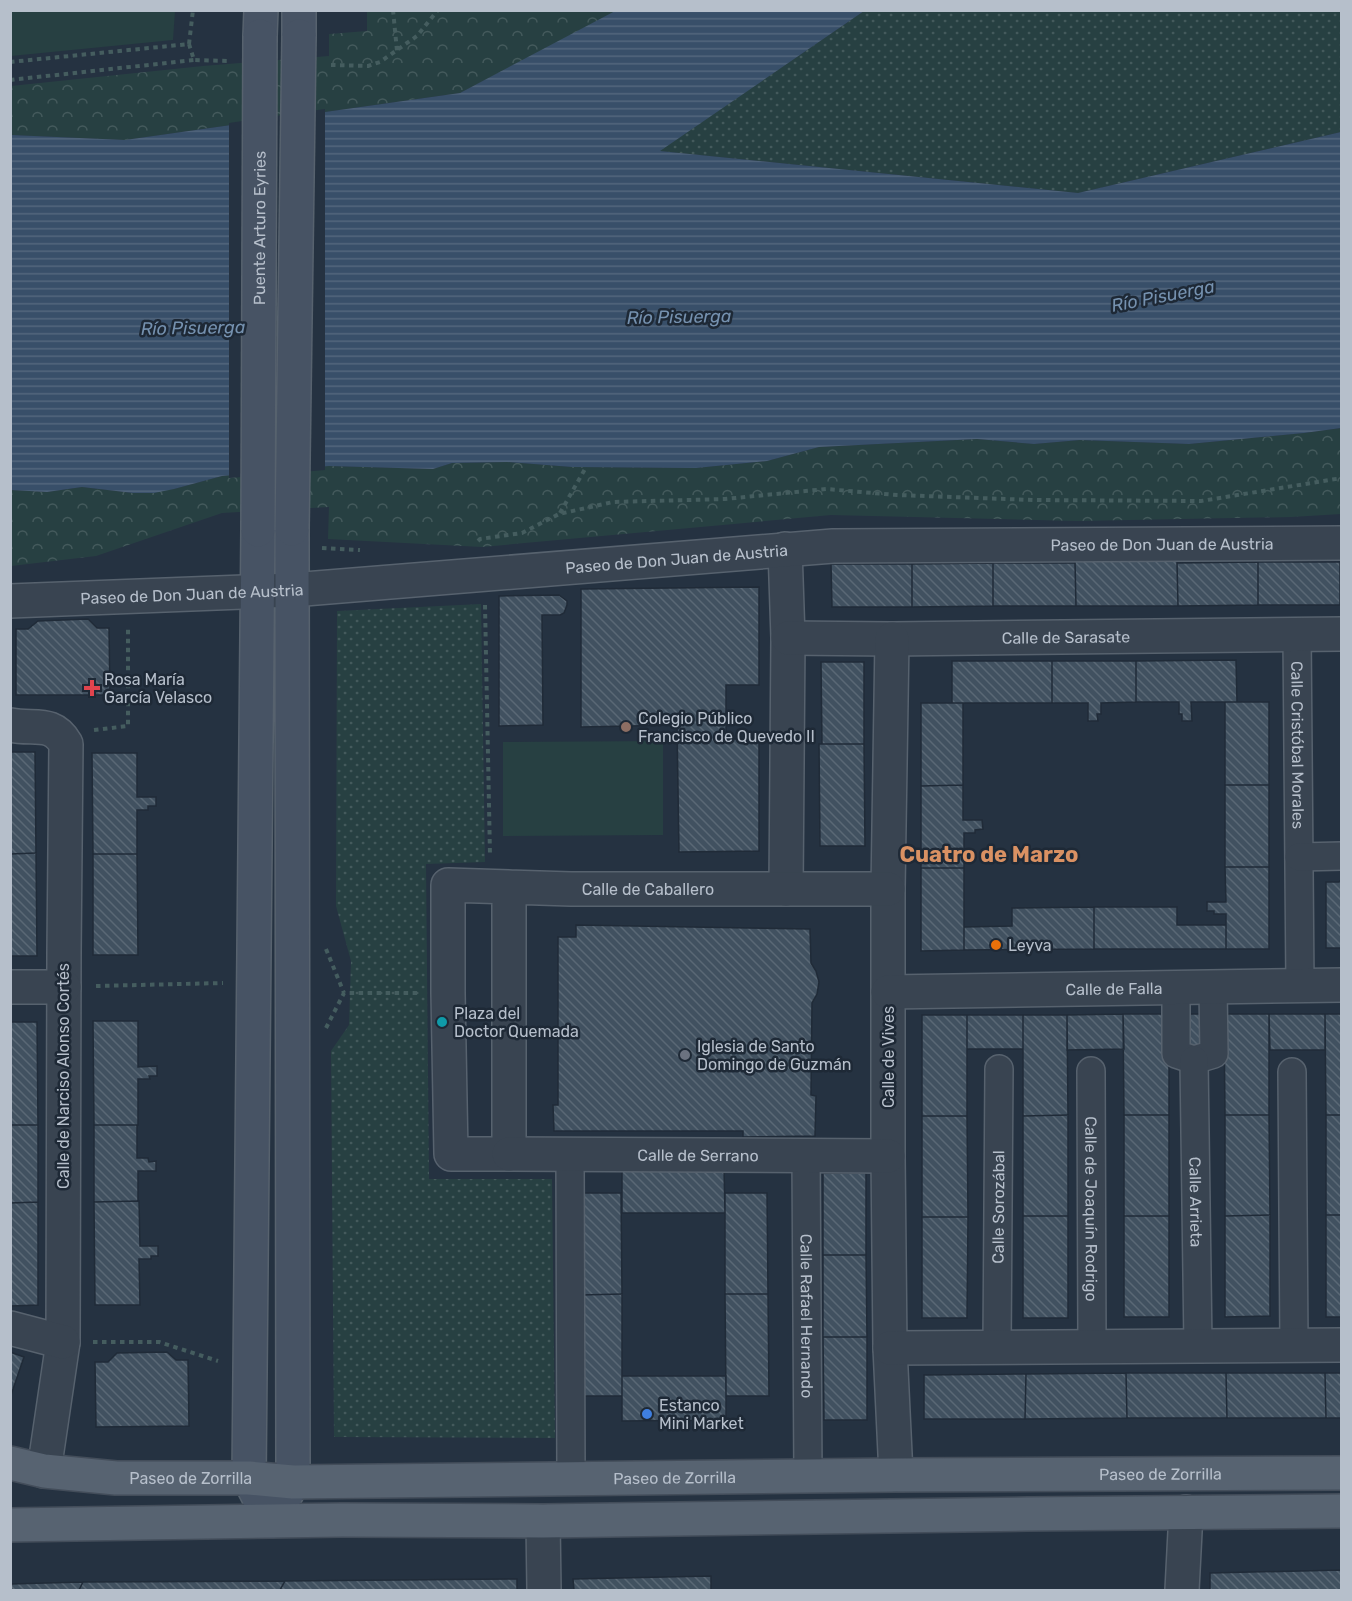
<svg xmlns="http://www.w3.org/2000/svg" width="1352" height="1601" viewBox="0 0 1352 1601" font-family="Rubik,sans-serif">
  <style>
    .grass { fill: url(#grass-dots) }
    .forest { fill: url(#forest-crowns) }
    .garden { fill: #274042 }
    .water { fill: url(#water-rules) }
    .pier { fill: #253241 }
    .building { fill: url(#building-back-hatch); stroke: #202b38; stroke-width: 1.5 }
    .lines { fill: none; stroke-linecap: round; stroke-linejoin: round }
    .pedestrian-casing { stroke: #57626e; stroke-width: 30 }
    .minor-casing { stroke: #57626e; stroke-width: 36 }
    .secondary-casing { stroke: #57626e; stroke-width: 36 }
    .primary-casing { stroke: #434d5a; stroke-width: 36 }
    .path { stroke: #455d5f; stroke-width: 4; stroke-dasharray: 4.5 4.5; stroke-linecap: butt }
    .pedestrian { stroke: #394451; stroke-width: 27 }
    .minor { stroke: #394451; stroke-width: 33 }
    .secondary { stroke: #475364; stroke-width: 33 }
    .primary { stroke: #576371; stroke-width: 33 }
    .secondary-bridge-casing { stroke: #57626e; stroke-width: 36; stroke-linecap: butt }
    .secondary-bridge { stroke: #475364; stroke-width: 33 }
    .health-dot { fill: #e0444e; stroke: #1e2936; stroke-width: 2 }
    .education-dot { fill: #8d6e63; stroke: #1e2936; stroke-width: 2 }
    .food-dot { fill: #e8710a; stroke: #1e2936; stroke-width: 2 }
    .culture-dot { fill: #0f9aa8; stroke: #1e2936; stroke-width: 2 }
    .worship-dot { fill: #6b7280; stroke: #1e2936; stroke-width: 2 }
    .shop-dot { fill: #3f7fe0; stroke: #1e2936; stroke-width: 2 }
    .labels { text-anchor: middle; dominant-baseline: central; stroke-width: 5; stroke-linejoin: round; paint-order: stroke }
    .street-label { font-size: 16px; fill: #b6bfcb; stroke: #1e2936 }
    .poi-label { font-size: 16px; fill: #b6bfcb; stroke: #1e2936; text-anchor: start }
    .water-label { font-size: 18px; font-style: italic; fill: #7591af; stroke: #1e2936 }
    .district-label { font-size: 22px; font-weight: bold; fill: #d99163; stroke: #1e2936 }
  </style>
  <defs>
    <pattern id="grass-dots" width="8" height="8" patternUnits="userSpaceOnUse" patternTransform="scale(1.5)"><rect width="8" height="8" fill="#274042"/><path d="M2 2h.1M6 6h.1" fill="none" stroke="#445a5c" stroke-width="1.8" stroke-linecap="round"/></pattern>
    <pattern id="forest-crowns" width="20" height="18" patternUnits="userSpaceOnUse" patternTransform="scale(1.5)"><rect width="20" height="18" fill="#274042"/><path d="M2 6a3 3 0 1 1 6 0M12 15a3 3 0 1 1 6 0" fill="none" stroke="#445a5c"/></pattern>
    <pattern id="water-rules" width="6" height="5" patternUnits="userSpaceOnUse" patternTransform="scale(1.5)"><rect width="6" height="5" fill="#384f69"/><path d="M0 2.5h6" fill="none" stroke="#53677d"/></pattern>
    <pattern id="building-back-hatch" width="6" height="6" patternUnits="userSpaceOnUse" patternTransform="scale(1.5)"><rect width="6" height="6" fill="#415160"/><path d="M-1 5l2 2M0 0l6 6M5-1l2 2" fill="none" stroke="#5a6875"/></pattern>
  </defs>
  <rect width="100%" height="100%" fill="#253241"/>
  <path class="grass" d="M864,11H1341V132L1078,193L659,151Z
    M481,604L485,862L426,864L429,1179H552L555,1438L334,1437L331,1051L349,1025L351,961L336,906L337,611Z"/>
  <path class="forest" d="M367,11H617L460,93L125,140L11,135V86L203,66L329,56V34L367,31Z
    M1342,428L1341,514L1291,517L1077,521L831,515L482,547L328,539L329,507L222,513L96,556L11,566L10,490L47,492L82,487L133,493L174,489L222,476L329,466L433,469L452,463L507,462L572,467L696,468L767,461L819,447L977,439L1034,444L1080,440L1189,444L1304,433Z"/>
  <path class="garden" d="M11,10L175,11L173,40L11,56Z
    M663,741V835L503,836V742Z"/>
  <path class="water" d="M617,10L864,11L660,151L1078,193L1341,132V428L1304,433L1189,444L1080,440L1034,444L977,439L819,447L767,461L696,468L572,467L507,462L452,463L433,469L329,466L222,476L174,489L154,493H133L82,487L47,492L11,490V135L125,140L460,93Z"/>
  <path class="pier" d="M325,109V470L229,478V123Z"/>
  <path class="building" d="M1075,561H1177L1178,606H1076Z
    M1258,562V605L1178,606L1177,563Z
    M1258,562H1340V605H1258Z
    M993,563V606L912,607V564Z
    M993,563H1075L1076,606H993Z
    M831,564H912V607H832Z
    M759,587V685H726V739H759V851L679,852L677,725L581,727V589Z
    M559,595L567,601V605L564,613L560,615H542L543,725L499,726V596Z
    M88,619L97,628H109L110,695H16V629H28L38,621Z
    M1236,660L1237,702H1191L1192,721H1182V714H1179V702H1136V661Z
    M952,661H1052V703H952Z
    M1052,661H1136V702L1101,703V714H1097L1098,721H1088V703H1052Z
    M821,662H864V744H822Z
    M1225,702H1269V785H1225Z
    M921,703H963V785L921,786Z
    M819,744H864L865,846H820Z
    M10,752H35L36,853L10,854Z
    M92,753H137V797H156V806H148V810H137V854H93Z
    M963,785V820H982L983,829L975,830V833H964V868H921V786Z
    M1225,785H1269V867H1225Z
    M36,853L37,956H10V854Z
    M93,854H137L138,955H93Z
    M1225,867H1269V949H1226V914H1214V911H1207V902H1226Z
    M921,868H964V950L921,951Z
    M1342,879V948H1326V882H1339Z
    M1094,907H1177V925H1226V949H1094Z
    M1094,907V949L964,950V927L1012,926V908Z
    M576,925L810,929L811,963L816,971L819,982L817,994L812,1003L811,1095L816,1096L815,1136L743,1137V1131H554L553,1105H558V937H576Z
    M1123,1014H1169V1115H1124Z
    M1123,1014L1124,1049L1067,1050V1015Z
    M1182,1014H1211L1212,1049L1182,1050Z
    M1224,1014H1269V1115H1225Z
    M1269,1014H1325V1050H1270Z
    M1325,1014H1342V1115H1326Z
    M922,1015H967V1116H922Z
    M967,1015H1023V1049H967Z
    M1023,1015H1067L1068,1115L1023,1116Z
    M93,1021H138V1067L157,1066V1076H149L150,1079H138V1125H94Z
    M10,1022H37L38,1125H10Z
    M1068,1115V1216H1023V1116Z
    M1124,1115H1169V1216H1124Z
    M1225,1115H1269L1270,1215L1225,1216Z
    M1326,1115H1342V1215H1326Z
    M922,1116H967L968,1217H922Z
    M10,1125H38V1202L10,1203Z
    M94,1125H137V1158H148L149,1162L156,1161V1171H138V1201L94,1202Z
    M724,1168L725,1213H622V1169Z
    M823,1173H866V1255H823Z
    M579,1193H621L622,1294L580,1295Z
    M725,1193H767L768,1294H725Z
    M139,1201L140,1246H158V1256H151V1259H139L140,1305H95L94,1202Z
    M38,1202V1305L10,1306V1203Z
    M1270,1215V1316L1225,1317V1216Z
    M1326,1215H1342V1317H1326Z
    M1023,1216H1068V1318H1023Z
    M1124,1216H1169V1317H1124Z
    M922,1217H968L967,1318H922Z
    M823,1255H866L867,1337H823Z
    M622,1294V1396H580V1295Z
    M725,1294H768L769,1396H726Z
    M823,1337H867V1420H824Z
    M10,1352L24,1357L10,1398Z
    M167,1352L176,1360H188L189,1426L96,1427L95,1362H108L117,1353Z
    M1126,1373H1226L1227,1418H1127Z
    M1126,1373L1127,1418L1025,1419L1026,1374Z
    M1226,1373H1325L1326,1418H1227Z
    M1325,1373H1342V1418H1326Z
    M1026,1374L1025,1419H924V1375Z
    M622,1376H726V1420L622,1421Z
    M1342,1570V1590H1210V1573Z
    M711,1576V1590H574L573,1579Z
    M517,1579V1590H280L285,1581Z
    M285,1581L280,1590H79L83,1582Z
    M83,1582L79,1590H10V1584Z"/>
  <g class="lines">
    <g class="pedestrian-casing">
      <g id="pedestrian">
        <path id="s1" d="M1297,634L1300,985"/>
        <path d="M1299,857L1342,856"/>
        <path d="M1176,987V1054L1194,1060L1214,1054L1213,987"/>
        <path id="s2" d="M1194,1060L1198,1346"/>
        <path id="s3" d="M1091,1071L1092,1346"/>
        <path d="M1292,1072L1294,1345"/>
        <path d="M570,1155L571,1479"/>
        <path id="s4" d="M806,1156L808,1476"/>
        <path id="s5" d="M997,1347L999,1069"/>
      </g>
    </g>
    <g class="minor-casing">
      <g id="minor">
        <path d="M785,549L788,638L786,889"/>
        <path id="s6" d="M10,601L292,590L833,546L1342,543"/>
        <path id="s7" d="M788,638L892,639L1342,634"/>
        <path d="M892,639L888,889V1156L890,1348L896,1475"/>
        <path d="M10,725C35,730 52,720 66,744L64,953L63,1342L44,1471"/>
        <path id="s8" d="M509,887V1154H451L448,993V885L571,889H888"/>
        <path d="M10,987H64"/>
        <path id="s9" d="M888,992L1342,985"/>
        <path id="s10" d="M509,1154L888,1156"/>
        <path d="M10,1328L63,1342"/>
        <path d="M890,1348L1342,1345"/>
        <path d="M543,1521L544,1590"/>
        <path d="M1182,1590L1186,1512"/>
      </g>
    </g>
    <g class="secondary-casing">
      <path id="secondary" d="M260,36L261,10
        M299,36V10
        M258,530L249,1478L271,1521
        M271,1521L293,1482L292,529"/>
    </g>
    <g class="primary-casing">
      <g id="primary">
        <path id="s11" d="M10,1463L44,1471L116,1478H249L293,1482L896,1475L1342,1473"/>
        <path d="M10,1525L342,1520L543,1521L1028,1514L1342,1511"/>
      </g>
    </g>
    <path class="path" d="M393,10L397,51
      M189,44L194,60L227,61
      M10,62L189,44L193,10
      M331,65L368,66L380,62L417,36L438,10
      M10,80L194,60
      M560,513L585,469
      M478,541L480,539L522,533L559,514L613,502L725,499L826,489L897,495L1033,500L1201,501L1342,478
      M322,548L360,550
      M485,605L490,855
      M94,730L128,726V627
      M326,949L344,993
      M96,986L223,983
      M326,1028L344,993H417
      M93,1342H159L218,1361"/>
    <use href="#pedestrian" class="pedestrian"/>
    <use href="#minor" class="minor"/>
    <use href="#secondary" class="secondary"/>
    <use href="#primary" class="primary"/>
    <g class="secondary-bridge-casing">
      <g id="secondary-bridge">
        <path d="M292,529L299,36"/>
        <path id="s12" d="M258,530L260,36"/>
      </g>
    </g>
    <use href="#secondary-bridge" class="secondary-bridge"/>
  </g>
  <path class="health-dot" d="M89 679h6v6h6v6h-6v6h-6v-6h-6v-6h6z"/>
  <circle class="education-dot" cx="626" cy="727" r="6"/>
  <circle class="food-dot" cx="996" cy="945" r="6"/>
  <circle class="culture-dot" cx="442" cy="1022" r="6"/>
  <circle class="worship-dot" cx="685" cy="1055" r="6"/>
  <circle class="shop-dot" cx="647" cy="1414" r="6"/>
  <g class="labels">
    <g class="street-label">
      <text stroke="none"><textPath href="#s12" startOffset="302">Puente Arturo Eyries</textPath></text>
      <text stroke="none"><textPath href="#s6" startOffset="1154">Paseo de Don Juan de Austria</textPath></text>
      <text stroke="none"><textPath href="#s6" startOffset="668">Paseo de Don Juan de Austria</textPath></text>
      <text stroke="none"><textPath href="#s6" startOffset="182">Paseo de Don Juan de Austria</textPath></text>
      <text stroke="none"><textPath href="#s7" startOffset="278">Calle de Sarasate</textPath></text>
      <text stroke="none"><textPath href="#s1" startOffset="111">Calle Cristóbal Morales</textPath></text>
      <text stroke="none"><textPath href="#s8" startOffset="794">Calle de Caballero</textPath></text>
      <text stroke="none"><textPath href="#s9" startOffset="226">Calle de Falla</textPath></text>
      <text transform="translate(888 1057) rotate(-90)">Calle de Vives</text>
      <text transform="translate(63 1076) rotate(-90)">Calle de Narciso Alonso Cortés</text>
      <text stroke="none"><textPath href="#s10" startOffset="189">Calle de Serrano</textPath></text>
      <text stroke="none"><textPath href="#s2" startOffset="142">Calle Arrieta</textPath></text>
      <text stroke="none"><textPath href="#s5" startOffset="140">Calle Sorozábal</textPath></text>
      <text stroke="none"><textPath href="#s3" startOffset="138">Calle de Joaquín Rodrigo</textPath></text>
      <text stroke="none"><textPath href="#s4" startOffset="160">Calle Rafael Hernando</textPath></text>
      <text stroke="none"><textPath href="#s11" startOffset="1152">Paseo de Zorrilla</textPath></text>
      <text stroke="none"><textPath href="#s11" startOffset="182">Paseo de Zorrilla</textPath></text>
      <text stroke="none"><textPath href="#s11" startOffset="666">Paseo de Zorrilla</textPath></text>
    </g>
    <g class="poi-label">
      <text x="104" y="679">Rosa María<tspan x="104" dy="18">García Velasco</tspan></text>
      <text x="638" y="718">Colegio Público<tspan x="638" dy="18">Francisco de Quevedo II</tspan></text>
      <text x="1008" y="945">Leyva</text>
      <text x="454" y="1013">Plaza del<tspan x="454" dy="18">Doctor Quemada</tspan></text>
      <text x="697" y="1046">Iglesia de Santo<tspan x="697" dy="18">Domingo de Guzmán</tspan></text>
      <text x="659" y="1405">Estanco<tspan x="659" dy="18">Mini Market</tspan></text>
    </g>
    <g class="water-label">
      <text transform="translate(1163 296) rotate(-11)">Río Pisuerga</text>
      <text transform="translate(679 317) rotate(-1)">Río Pisuerga</text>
      <text transform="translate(193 328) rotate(-1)">Río Pisuerga</text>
    </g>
    <g class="district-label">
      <text x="989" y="854">Cuatro de Marzo</text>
    </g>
  </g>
  <rect width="1352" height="1601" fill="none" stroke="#b6bfcb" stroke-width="24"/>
</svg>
